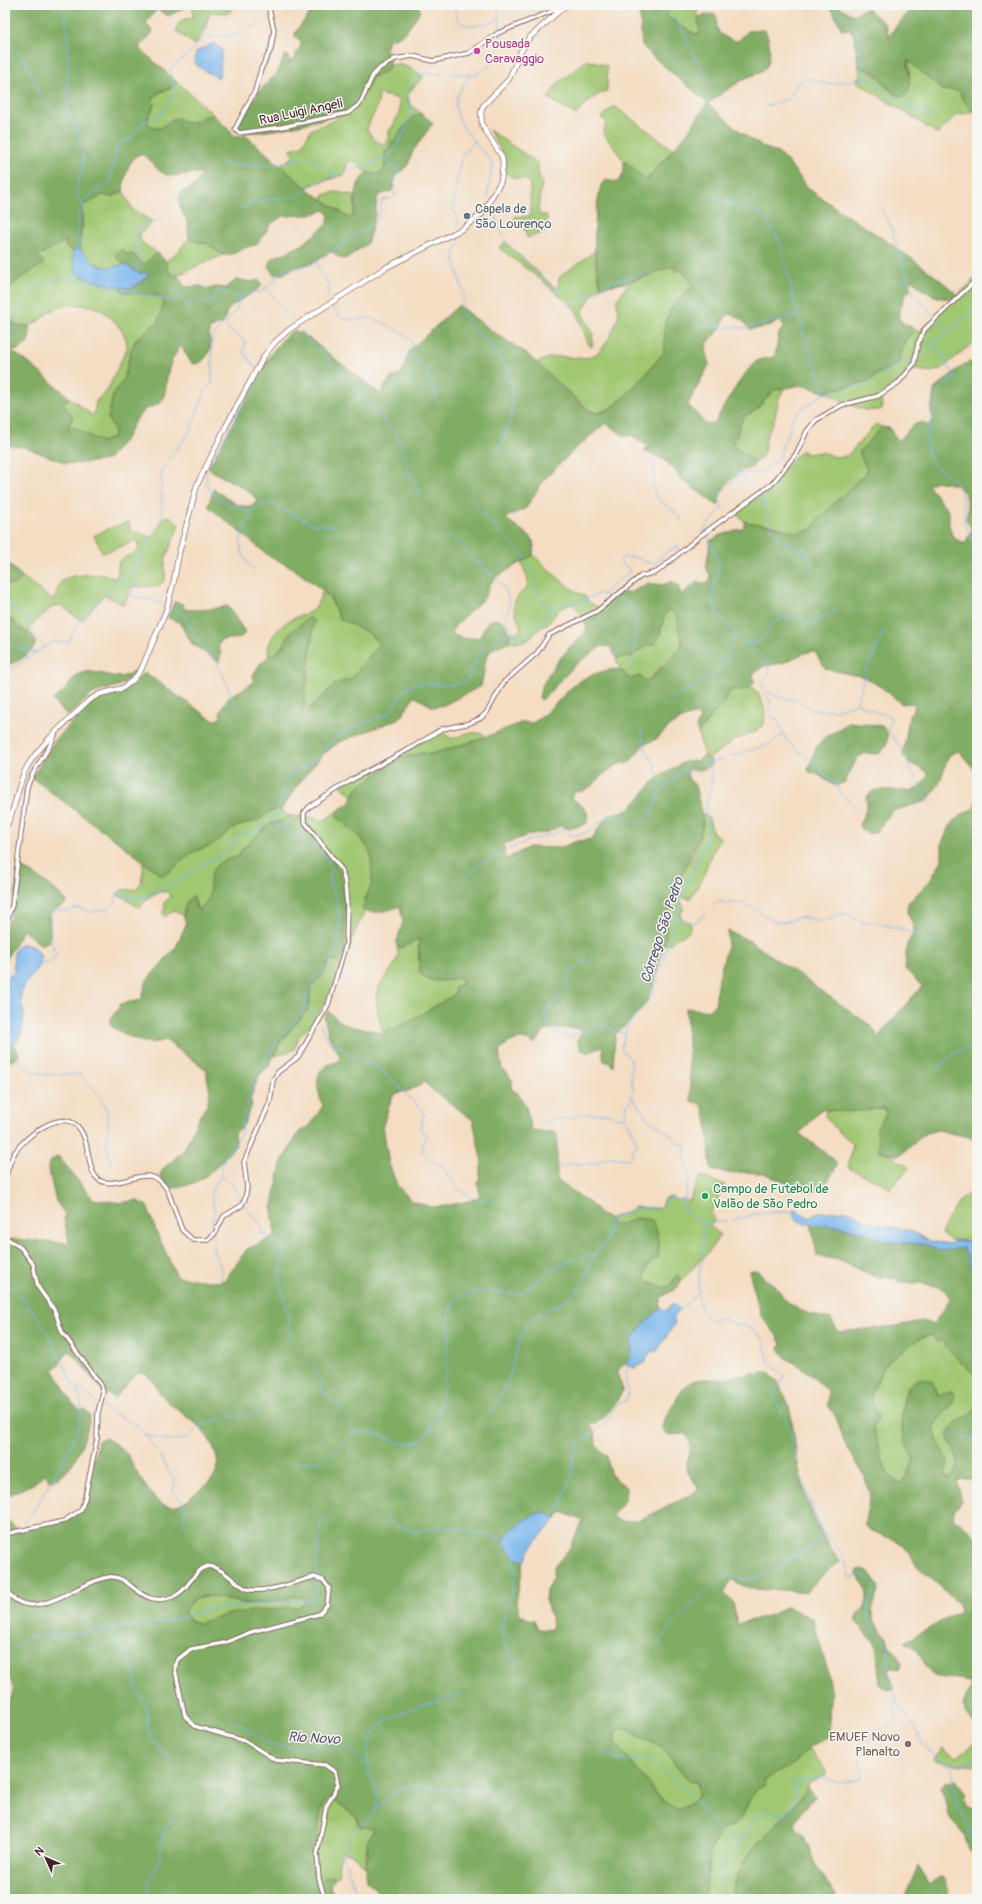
<svg xmlns="http://www.w3.org/2000/svg" width="982" height="1904" viewBox="0 0 982 1904" font-family="Pangolin,sans-serif">
  <style>
    .green { fill: #a0c772; stroke: #75734e; fill-rule: evenodd }
    .forest { fill: #80ac64; stroke: #656648; fill-rule: evenodd }
    .water { fill: #7ab7ed; stroke: #626b8c }
    .lines { fill: none; stroke-linecap: round; stroke-linejoin: round }
    .stream { stroke: #7ab7ed; stroke-width: 1 }
    .minor-casing { stroke: #866260; stroke-width: 5.5 }
    .major-casing { stroke: #866260; stroke-width: 6 }
    .minor { stroke: #fff; stroke-width: 3.5 }
    .major { stroke: #fff; stroke-width: 4.5 }
    .hotel-dot { fill: #d1479c; stroke: #f6f6f2; stroke-width: 1.5 }
    .worship-dot { fill: #6b7280; stroke: #f6f6f2; stroke-width: 1.5 }
    .leisure-dot { fill: #2e9e5b; stroke: #f6f6f2; stroke-width: 1.5 }
    .education-dot { fill: #8d6e63; stroke: #f6f6f2; stroke-width: 1.5 }
    .labels { text-anchor: middle; dominant-baseline: central; stroke-width: 3; stroke-linejoin: round; paint-order: stroke }
    .hotel-label { font-size: 13px; fill: #b23c85; stroke: #f6f6f2; text-anchor: start }
    .street-label { font-size: 13px; fill: #4a1f2b; stroke: #f6f6f2 }
    .worship-label { font-size: 13px; fill: #5b616d; stroke: #f6f6f2; text-anchor: start }
    .leisure-label { font-size: 13px; fill: #27864d; stroke: #f6f6f2; text-anchor: start }
    .education-label { font-size: 13px; fill: #785e54; stroke: #f6f6f2; text-anchor: end }
    .water-label { font-size: 14px; font-style: italic; fill: #5b546f; stroke: #f6f6f2 }
  </style>
  <rect width="100%" height="100%" fill="#f6f6f2"/>
  <filter id="ink" filterUnits="userSpaceOnUse"><feTurbulence type="fractalNoise" baseFrequency=".025" numOctaves="2"/><feDisplacementMap in="SourceGraphic" scale="8" xChannelSelector="R" yChannelSelector="G"/><feConvolveMatrix kernelMatrix="1 2 1 2 8 2 1 2 1" color-interpolation-filters="sRGB"/></filter>
  <filter id="wash" filterUnits="userSpaceOnUse"><feTurbulence type="fractalNoise" baseFrequency=".012" numOctaves="4" result="noise"/><feDisplacementMap in="SourceGraphic" scale="16" xChannelSelector="R" yChannelSelector="G"/><feGaussianBlur stdDeviation="0.9" result="paint"/><feColorMatrix in="noise" values="0 0 0 0 0 0 0 0 0 0 0 0 0 0 0 0 0 1.4 0 .05"/><feComposite in="paint" operator="in"/></filter>
  <g filter="url(#wash)">
    <rect width="100%" height="100%" fill="#f4ddc3"/>
    <path class="green" d="M193,5H235L229,13L210,12L206,24L207,28L204,29L195,45L176,31L180,21L193,17Z
      M670,5H697L700,34C692,36 676,21 666,17Z
      M908,59L942,90H959L967,105L973,111L955,116L938,134L856,81L860,74L859,67C876,73 877,76 888,89L910,77Z
      M587,60L591,63L592,61L607,66V91C594,95 584,104 576,115L548,98L558,83Z
      M397,64L413,69L424,77L414,86L407,96L409,103L422,114L413,116L387,149L384,170L378,174L367,173L355,162L350,160L346,167L344,175L310,185L307,188L281,167L283,163L294,157L291,152V149L302,146C305,140 308,134 312,129L333,121L357,105L373,77L388,70V66ZM379,94L399,99L400,110L394,124L389,131V139L385,144C376,144 371,136 367,129C372,114 379,108 379,94Z
      M177,82L214,115L202,117L192,123L175,119L161,128H151L147,122L154,105L152,99C159,90 171,91 177,82Z
      M614,106L673,149L646,180L624,161L604,134L606,121L601,118Z
      M489,130L538,163V173L542,183L538,209L540,215H547V231L527,238L525,230L514,220L515,217L530,216V184L525,179L514,178L506,173C507,154 497,145 489,130Z
      M123,191L133,210L153,222C150,226 144,228 141,233C135,242 152,248 157,253L144,265L133,254H126L117,258L125,264L112,269L102,266L92,262L81,251L79,242L82,226V206L103,195L112,197Z
      M335,192L354,195L355,208L351,219L322,199L324,195Z
      M68,239L65,246L73,251L76,270L81,276L121,287V290L125,292L158,296L164,302L158,322L136,339L131,350L124,379L113,395L108,419L114,429V436L102,442L75,428L68,427L73,417L63,404L69,397L93,416L94,414L96,401L107,391L127,348C129,334 110,315 99,309C90,304 71,304 62,306C42,311 39,331 15,325L14,322L5,323V293L40,259L36,257Z
      M188,239L208,244L223,255L175,276L168,272L165,262L178,252Z
      M505,242L555,288L558,286L559,278L562,275L595,251L596,266L601,287L591,296L582,313L593,333L592,347L589,345L575,309L535,275L499,248Z
      M673,266L680,268L693,285L673,306L664,353L626,395L609,409L597,413L589,410L536,364C570,340 594,388 618,317C620,312 616,305 617,299L630,282Z
      M977,276V339L944,367C933,374 926,371 914,370L881,396L882,409C860,415 843,399 824,392L871,380L878,374L898,363L904,342L913,331V328L919,332L947,306Z
      M5,346L14,353L8,358H5Z
      M785,388C776,400 778,407 774,420C772,426 768,432 766,438C763,451 767,453 756,463L733,446L743,417L755,411L774,390Z
      M876,424L882,427L860,452L867,469L866,473L818,519L813,529L801,533H793L774,526L745,522L738,514L742,507L757,498L802,450L807,454L822,452L836,457L847,456Z
      M165,516L171,517L179,525L165,560V580L159,586L131,587L124,605L104,595L82,621L60,605L52,607L28,629L35,639L12,620L5,617V584C13,586 17,583 23,577L52,600C59,595 56,586 62,581C69,574 95,574 104,575C109,575 112,578 116,578C120,573 116,566 120,560C127,555 138,555 139,544L135,541L103,553L94,536L105,530L129,522V526L132,533L138,532L152,538C159,532 159,522 165,516Z
      M533,555C550,570 566,587 586,597V600L601,609L584,619L575,606L571,604L560,609L549,622L538,630L527,641L508,643L511,633L518,632L521,630C521,622 514,615 514,607C516,585 539,597 521,563Z
      M323,591L331,600L340,619L369,633L379,644L351,679L334,685L303,716L286,641L276,654L269,656C264,642 281,624 292,619C300,615 310,614 315,608C319,603 320,596 323,591Z
      M669,610C680,612 684,640 680,648L646,682L639,676L631,679C623,676 618,667 616,658L632,656L644,647L655,644L659,638L664,616Z
      M751,686L758,693L764,708L765,718L763,725L755,732L736,739L709,758L704,756L698,733L705,725L712,714L723,705L728,692L733,690L748,689Z
      M441,728C453,744 452,738 468,733C473,732 479,733 484,734L486,737L432,754L422,753L407,757L391,764L357,789L353,796L341,786L342,783L373,767L407,752Z
      M283,807L280,811L291,816L267,826L240,851L238,857L210,878C210,889 211,902 199,909L197,907L195,900L186,906L183,915L174,910L165,917L162,912L165,909L164,903L171,896L167,892C154,890 148,898 140,907C130,905 128,896 118,896L117,894C125,883 139,899 142,877C143,871 144,868 142,862L162,875L191,853L213,844L235,827L259,820L269,812Z
      M336,812L338,818L361,838L371,853L373,878L371,888L365,898V911L355,931L341,969L322,1007L314,1022L299,1037L294,1050L274,1056L281,1041L308,1009L311,987L328,962L332,959L336,962L345,949V904L341,874L302,816C319,818 320,826 336,812Z
      M705,815L709,819L713,833L721,838L709,859L703,878L690,899L683,897L680,899L684,909L681,912L680,917L690,923C691,937 683,934 675,939C672,942 671,944 666,945L664,944C668,928 666,910 672,895C679,876 708,835 702,816Z
      M419,939C417,976 419,987 460,977L462,979C461,984 458,989 455,993C445,1005 398,1027 383,1033C380,1019 373,1003 378,989C382,977 403,962 397,948C410,947 409,941 419,939Z
      M885,1108L886,1115C872,1135 881,1131 880,1152C892,1150 892,1157 900,1162C904,1164 906,1164 909,1168L890,1189L882,1183L848,1168L853,1143L838,1131L825,1116L826,1110L861,1111Z
      M701,1176L725,1185L711,1212L715,1220L710,1226L720,1235L710,1250L681,1281V1278L675,1277C669,1290 664,1289 653,1283C649,1282 647,1282 645,1278L648,1265L659,1255L657,1233L639,1218L613,1226L610,1219C618,1213 628,1215 635,1207L659,1209L661,1207L664,1199L670,1197L678,1200L684,1199L688,1202Z
      M977,1189V1244L970,1241L951,1240L941,1234C949,1216 957,1198 977,1189Z
      M931,1335L934,1337L937,1342L942,1340L946,1347L977,1377C977,1404 982,1408 957,1422L954,1450L957,1454L958,1465L953,1475L949,1479L945,1476L948,1462L944,1452L938,1443L934,1426L939,1417L951,1405L952,1391L940,1396L936,1392L908,1387C897,1410 900,1438 914,1459L906,1478L900,1484C880,1474 882,1450 874,1432L873,1428L878,1417L871,1400L872,1393L884,1365L918,1339Z
      M203,1596C217,1596 229,1601 243,1603C262,1605 281,1599 299,1596L305,1600V1603L299,1607L231,1614L199,1623L189,1620L184,1611L193,1600Z
      M621,1728L630,1730L640,1738L663,1747L676,1765L692,1781H697L698,1798L677,1810L657,1795L615,1742V1732Z
      M977,1741V1766L955,1764L934,1760L943,1748L956,1757Z
      M809,1748L825,1769L826,1774L807,1784V1788C803,1793 800,1798 796,1803C767,1838 740,1850 731,1899H705L710,1852C715,1846 715,1836 721,1830C727,1825 736,1824 742,1816C753,1802 744,1795 765,1785L764,1780L788,1767Z
      M331,1794L339,1805L357,1817L358,1825L372,1828L374,1831C364,1841 368,1854 365,1867L353,1854L341,1851L338,1868L340,1875L334,1878L332,1876L319,1884C313,1861 314,1812 331,1794Z"/>
    <path class="forest" d="M5,5H190L168,16L157,9L147,21L146,24L153,31L152,33L139,48L177,82C169,92 159,89 153,99L154,105L148,118V125L158,129C164,127 167,121 173,119C181,116 184,124 191,123C199,123 203,115 214,115L234,135L240,137L245,135L306,188L351,219C361,205 349,187 367,173C387,176 385,169 385,152L413,116L422,114L433,123L413,151L408,165L396,176L392,191L379,195L377,198L375,216L367,244L345,259L340,258L333,252L328,253L311,263L292,269L283,274H273L268,266L271,259L302,245L327,224L329,215L325,210L309,215L283,216L272,223L256,245C243,246 236,256 223,255L208,244L190,239C187,233 189,229 188,224C184,211 177,211 180,194L194,186L202,174C189,170 174,181 161,172C154,167 149,155 139,154C128,160 124,179 123,191L112,197L103,195L82,206V226L79,241L80,246L73,251L65,246L67,240L37,257L43,260V264L18,280L5,293Z
      M316,5H419L420,11C411,24 406,37 389,39L386,50L390,56L388,70L373,77L357,105L350,112C328,117 253,141 236,129L259,91L277,73L285,55L288,56L289,61H292L302,43L295,36V33Z
      M639,5H670L667,17L696,35L700,34L698,17L710,14L716,15C718,20 715,24 717,28C718,35 732,41 738,41L748,31L765,30C770,37 772,60 766,67C760,73 751,76 744,79C732,86 720,95 708,103L650,54L642,45Z
      M830,5L838,6L853,15L867,8L885,24L889,37L895,27L910,11L911,5H977V114L962,99L959,90H942L908,60C906,72 916,87 903,97C889,94 886,83 877,75C872,70 866,69 859,67L855,41L853,34L848,29L842,30Z
      M707,103C723,116 744,137 762,146C767,149 773,150 778,153C794,165 802,185 817,195C864,228 914,256 958,295L953,299C935,299 923,292 911,279L910,280V290L904,297L898,317L902,322L913,328V331L904,342L901,356L898,363L878,374L871,380L824,392L801,385L774,390L755,411L743,417L733,445L756,463C749,472 745,468 739,473C726,484 722,486 718,506L680,478L676,471L663,459L644,451L648,446L633,436L623,435L606,423L576,448L543,481L526,508L505,518L532,538L534,546L533,555L496,577L490,584L485,597L455,626L451,632C457,640 471,639 480,637L487,622C502,614 514,628 508,643C480,649 487,664 481,686L444,705L433,707L414,696L404,713L396,720L339,742L322,755L299,783L283,807L269,812L259,820L235,827L213,844L191,853L168,873L162,875L32,778L55,740L91,703L101,696L122,691L131,686L144,672L211,719L216,720L222,717L220,714C227,689 239,697 254,680L253,675L260,664L269,656L278,652L284,645L289,633L309,618L314,621L303,715L334,685L351,679L379,644L369,633L340,619L330,597L321,589L291,567L269,556L208,506L214,489C226,497 240,512 255,504L257,500C245,484 223,480 208,468L271,354L283,339L294,330L306,336L380,394L390,379L402,373L409,351L459,305C479,322 501,338 523,351C536,360 554,381 568,392C575,398 587,413 597,413C617,413 651,367 664,353L665,323L673,306L693,285L680,268L677,272L673,266L630,282L601,287C592,249 593,223 601,185L605,180L617,182C624,177 624,170 624,161L647,180L688,132ZM730,314L742,320L750,329L763,328L780,321L785,326L779,333L775,356C769,359 762,358 757,361C747,367 720,411 715,423L705,424L688,404L709,365L706,348L708,342L721,328L724,318Z
      M123,249L126,254C138,254 135,260 144,265L157,253C160,256 165,259 166,263C168,270 169,276 178,276L185,287L201,286L207,289L216,287L226,288L237,279L251,282L258,280L262,285L259,288L232,306L227,311L223,323L209,329C208,336 211,341 210,348C210,355 198,369 191,362C187,357 184,350 181,345C174,355 169,365 167,377C166,383 166,392 163,398C160,406 151,406 145,410C138,416 130,427 128,436L107,460L74,464L66,463L24,447L5,445V358L10,357L14,353L25,360L69,397L63,404L73,417L68,427L77,429L102,442L114,437L115,431L108,419L113,395L124,379L131,350L136,339L158,322L164,302L158,296L125,292L121,290V287C132,287 144,285 148,274L138,273L117,258V252Z
      M14,322L15,325L29,326L30,336L26,345L15,351L5,346V323Z
      M970,362L977,363V773L959,751L949,755L939,784L927,801L892,811L876,832L868,834L861,829L859,825C862,817 870,807 866,799C874,780 902,797 918,788C922,785 925,780 928,776L927,772L910,763L903,756L909,716L915,706L913,703L902,704L880,686L864,677L826,669L814,651L804,653L783,663L764,666L753,674L754,683L748,689L733,690L728,692L721,708L712,714L705,725L698,733L696,727L700,719L697,714L684,718L670,726L657,739L644,744L630,762L616,765L601,776L593,785L581,792L577,791L571,797L572,799C580,804 593,812 586,824L569,829L560,826L546,833L531,834L504,844V856L507,859L529,847L559,848L577,841L592,839L599,827L608,816L629,810L656,779L684,762L696,761L704,756L710,759V765C703,771 699,770 690,769L687,773L689,780L695,785L703,819L701,832L671,897L666,936L653,987L647,1001L639,1012L615,1035L613,1067L610,1063L604,1061L602,1047L587,1053L580,1049L577,1040L582,1032L579,1029C571,1028 553,1026 545,1031C541,1033 538,1044 532,1043C530,1043 529,1040 527,1040C518,1037 503,1044 499,1052L502,1069L507,1073L513,1081L511,1087L514,1092H517L526,1106L531,1130L553,1132L557,1134V1180L591,1204L601,1215L610,1219L613,1226L639,1218L652,1220L657,1233L659,1255L648,1265L645,1278C648,1282 650,1282 653,1284C667,1291 669,1288 677,1275L681,1278C681,1291 668,1291 661,1298L659,1305L662,1307L641,1327L631,1359L619,1369L617,1373L623,1390C615,1404 607,1419 590,1426L595,1431L596,1445L607,1456L610,1473L616,1480L622,1483L626,1488C627,1498 619,1511 611,1515C628,1531 653,1513 669,1505C682,1499 688,1498 699,1488L686,1470C687,1458 695,1444 685,1434L667,1435L662,1428C664,1417 671,1410 676,1400C690,1374 699,1380 725,1379C732,1378 739,1373 746,1376L753,1372L757,1375L763,1372H768C798,1399 791,1439 800,1474C807,1505 821,1537 840,1562L829,1569L805,1593C796,1592 788,1590 779,1590C757,1589 752,1592 731,1579L724,1593L733,1602L737,1624L771,1615L787,1607L813,1619L828,1672L831,1689L828,1736L812,1746L788,1767L764,1780L765,1785C744,1795 751,1807 738,1822C734,1827 726,1826 722,1830C715,1836 715,1846 710,1852L705,1899H384L366,1879L365,1871L368,1855L367,1841L374,1831L372,1828L360,1827L357,1817L339,1805L331,1795L324,1803L321,1810L314,1858L319,1883L323,1878L330,1876L334,1878L330,1886L335,1899H290L285,1894L281,1899H5V1705L9,1702L14,1691L5,1662V1518L19,1531L62,1522L82,1509L98,1441L105,1438C114,1443 122,1448 129,1457C131,1460 132,1464 134,1468C138,1475 152,1497 159,1502C168,1509 181,1507 189,1499C199,1488 216,1483 218,1466C218,1456 212,1442 206,1435C195,1419 174,1411 161,1394C154,1385 152,1373 138,1373L114,1398L102,1390L70,1351C63,1354 63,1364 53,1369L72,1403L80,1410H86L90,1415C88,1433 72,1481 50,1480L45,1474L33,1484L5,1497V1241L13,1239L68,1243L69,1241L64,1220L65,1214L56,1201L48,1168L49,1162L58,1156L93,1199L121,1203L136,1200L147,1206L156,1231L177,1277L218,1282L225,1280L247,1249L275,1236L272,1209L281,1163L299,1132L309,1126L323,1106C318,1093 312,1073 328,1065C332,1063 338,1063 341,1058L329,1037L324,1016L328,1011L338,1020L349,1026L383,1033L403,1025L455,994V988L461,984L462,979L460,977C445,981 432,985 420,973L419,939C410,941 410,947 397,948V941L403,922L400,906C390,910 371,916 362,909L372,883L371,853L361,838L338,818L336,812L349,803L357,789L391,764L407,757L422,753L432,754L478,740L523,722L533,723C549,712 560,698 574,685C581,678 611,666 621,670C624,672 626,676 630,679L639,676L647,682L673,657L682,645V641L678,627V617L673,611L669,610L664,616L659,638L655,644L644,647L632,656L616,658L611,647L602,646L576,664L542,700L539,698C542,674 571,646 587,630L584,619L621,593L632,592L648,583L663,585L672,581L678,585L681,595L697,582L708,583L711,577L706,568L710,541L718,536L743,528L745,522L774,526L797,533L813,529L818,519L866,473L867,469L859,452L882,427L889,428L899,441L913,425L923,422L929,426L933,418L931,413L934,389C947,381 957,366 970,362ZM936,481L956,485L966,494L968,509L966,519L972,530L965,543H962L952,535L949,525V512L928,485ZM422,1080L435,1092L473,1120L482,1163L478,1184L480,1195L477,1199L446,1206L431,1207L412,1201L397,1185L389,1164L383,1125L392,1097L397,1093L408,1091L421,1085ZM562,1512L583,1521L569,1549L554,1567L552,1579L546,1591L545,1600L551,1616L552,1630L538,1629L534,1620L528,1619L520,1614L516,1601L524,1561L512,1555L504,1543L506,1536L516,1526L539,1513L548,1514L556,1519ZM203,1596C217,1596 229,1601 243,1603C262,1605 281,1599 299,1596L305,1600V1603L299,1607L232,1613L199,1623L189,1620L184,1611L193,1600ZM621,1728L630,1730L640,1738L663,1747L685,1777L689,1780L697,1781L698,1798L677,1810L657,1795L615,1742V1732Z
      M5,561L23,577L14,585L5,584Z
      M174,602L183,604L184,609C199,611 213,609 228,606L245,632C241,641 231,638 222,640L218,645L221,654L219,662L192,644L179,622L168,618Z
      M5,617L10,618L17,626L33,637L36,642C31,656 18,661 5,666Z
      M135,669L137,671L123,684L92,694L69,715L59,708L53,700C57,697 61,694 65,690C70,684 73,676 82,673C99,667 122,687 135,669Z
      M850,722L882,726L887,732C889,741 886,748 879,754L866,753L858,757L845,782L836,786C826,782 820,773 809,772L808,769L817,746L824,738Z
      M977,797V1139L938,1130L926,1133L900,1155H895L878,1150C881,1139 876,1138 877,1130C877,1124 883,1119 886,1115L885,1108L847,1112L821,1109L800,1134L833,1159L837,1165L828,1181L814,1193L794,1187L766,1174L748,1172L728,1173L711,1170C710,1158 708,1115 702,1106C699,1103 695,1102 691,1101L686,1008L708,1011L715,1004L716,1000L717,985L727,947L728,931L750,941L840,1004L871,1026L876,1033L877,1038L922,986L905,969L907,944L914,933L913,924L907,912L908,903L930,881L942,860V843L951,824L963,814L974,808Z
      M291,816H302L341,874L345,904V949L340,961L336,962L331,959L328,962L323,976L314,982L311,987L308,1009L281,1041L269,1066L259,1075L250,1099L252,1105L243,1126L234,1134L236,1145C217,1166 201,1188 170,1188L162,1180L160,1174L164,1168L184,1150L197,1121L207,1105L210,1092L206,1071L207,1070L165,1040C145,1048 128,1036 111,1026C108,1015 119,1013 120,1004L141,1000L147,980L176,947L186,924L183,915L186,903L192,896L194,897L196,907L199,909C223,896 192,864 238,857L240,851L267,826Z
      M19,867C30,869 61,893 67,902C63,908 53,908 49,915L50,941L41,945L23,930L5,961V928L12,913Z
      M5,1044L16,1046L19,1055L16,1059L5,1063Z
      M811,1224L831,1225L900,1243L925,1244L933,1249L960,1247L966,1251L975,1275L977,1276V1377L946,1347L942,1340L937,1342L933,1336L927,1335L918,1339L884,1365L872,1393L871,1400L878,1417L873,1428L885,1469L892,1479L900,1484L906,1478L914,1459C909,1451 904,1444 903,1434C900,1416 902,1367 932,1381L938,1395L940,1396L950,1391L955,1395C953,1407 940,1416 934,1426L938,1443L944,1452L948,1462L945,1476L949,1479C972,1457 946,1452 948,1433C956,1419 971,1419 977,1405V1479H962L957,1481L962,1501L954,1511L953,1518L967,1528L977,1538V1726L968,1717L963,1705L970,1688V1685C959,1674 947,1682 935,1675C926,1671 925,1661 919,1653C916,1648 909,1645 905,1642L960,1611L959,1604L915,1564L909,1552L899,1542L870,1530L864,1525L870,1497L865,1477L844,1442L837,1419L828,1405V1391L802,1367L787,1359L779,1349L781,1344L777,1336L761,1315L749,1271C757,1268 760,1272 764,1278C766,1280 769,1281 772,1283C779,1288 781,1297 788,1302C800,1312 815,1316 831,1319L838,1332L896,1326L922,1321L933,1324L945,1308L950,1298L943,1288L921,1283H899L897,1279L873,1276L838,1260L817,1256Z
      M857,1570C870,1567 875,1578 879,1588L872,1610L873,1620L887,1637L889,1646L895,1652L901,1662L899,1669L890,1667L889,1670L894,1688L893,1690H887L880,1685L876,1644L864,1632L856,1621C856,1613 861,1613 864,1608C872,1597 863,1583 857,1575Z
      M956,1780L966,1793L964,1798L966,1805L977,1810V1844L970,1853L964,1835L950,1819L943,1793L940,1788L945,1783Z
      M807,1788L816,1796L800,1813L795,1823L797,1829L803,1835L816,1865L837,1899H731C740,1850 767,1838 796,1803C800,1798 803,1793 807,1788Z
      M918,1866L930,1885L939,1877C951,1878 945,1887 949,1894C950,1896 952,1897 954,1899H904Z"/>
    <path class="water" d="M214,43L222,50L219,78L205,71L194,63L196,52Z
      M80,246C80,252 83,252 87,256C100,270 108,269 125,264C133,269 137,276 146,272L148,276L132,288C122,288 83,280 78,273C73,268 73,258 73,251Z
      M20,944C27,944 32,945 37,950C50,966 23,979 21,994C20,1001 23,1008 24,1015C24,1023 21,1036 17,1042L14,1044H5V980L14,971C14,961 11,950 20,944Z
      M796,1209L809,1218L820,1212L845,1211L855,1214L864,1221L911,1231L929,1241L950,1244L953,1241L976,1242L977,1276C967,1268 970,1254 963,1248L939,1251L925,1244L887,1242L860,1231L831,1225L805,1224L795,1219L793,1211Z
      M673,1303L680,1310L673,1316L675,1323L657,1351L650,1352L644,1363L634,1368L626,1364L632,1355V1340L641,1327L662,1307L666,1311Z
      M544,1512L556,1519L532,1546L524,1561C514,1560 509,1551 504,1543C505,1530 532,1514 544,1512Z"/>
    <g class="lines">
      <path class="stream" d="M63,5L68,35V117
        M455,5C455,8 455,12 456,15C461,33 487,24 498,19
        M497,5L501,30
        M527,5L532,8L536,5
        M662,5L681,27L690,46
        M826,5C833,15 848,14 855,28C862,43 856,65 867,76C884,89 914,117 935,116
        M205,35L211,38L222,35L231,37L258,25
        M5,40C13,47 21,53 26,63C32,74 35,88 42,99C48,107 56,110 64,115C78,123 80,141 83,155C87,172 68,189 82,204
        M692,52L707,79
        M449,73L475,75L490,65L499,56L501,33
        M470,74C465,83 458,91 456,102C453,122 481,148 493,164L487,197
        M767,106L788,99L798,83L807,78L828,84L849,82L866,77
        M222,164L272,165L305,157L321,163L334,175L339,177L349,169L362,168L376,161L386,160
        M713,199L758,212L772,227L780,243L798,315L824,394
        M880,207L892,228L897,250L912,291L934,315
        M238,209L258,201L297,196L311,186L333,175
        M492,210L506,242L571,306L608,283L645,272
        M456,227L459,221L453,209L459,168L462,155L475,141
        M459,236V244L454,253L455,262L464,295V301L460,305C462,323 478,332 489,344C519,379 520,420 493,457
        M78,248L79,229L78,216L83,208L82,202L110,181L117,146L122,142L132,138L141,123L160,115L173,98L175,89L170,71C180,57 197,50 204,35C207,29 201,25 201,20C202,14 205,10 201,5
        M318,260L317,265L329,286L328,297
        M136,272L141,256L136,248L137,229L148,222L161,218
        M75,278V273L77,270
        M266,288L291,319
        M332,306L340,317C344,318 348,320 352,320C357,320 362,317 368,318C378,320 408,332 412,343C413,347 412,351 412,355L425,368L438,402
        M938,320L948,332
        M227,322L228,329L246,342L243,351L255,367
        M695,325L747,328L798,315
        M302,330L307,339L324,354L397,436L402,446L411,477L419,493
        M5,341L17,325L18,311L26,297L39,286L65,277L157,297L171,302L180,297L190,307L211,302C221,279 226,300 241,297
        M934,344L956,379L944,385L941,388L927,439L928,452L935,467L953,479L960,488L964,504V522L977,550
        M920,355L977,307
        M646,456L655,468L652,485L655,493L660,501L672,509L682,520
        M211,462L262,371
        M207,471C202,486 216,500 230,505C237,507 245,508 250,514C251,520 247,523 244,528C236,546 243,559 255,571
        M740,475L751,486
        M760,497C766,511 770,531 783,541C790,546 801,547 808,553L811,561L810,570
        M472,498C487,526 516,541 531,567C538,579 535,585 539,596L552,608
        M250,512L262,504L276,505L312,524L337,526
        M702,532L723,507L719,500L722,492L740,474L761,472L775,463L779,458L783,444L790,430L791,420L800,410L824,394L874,381L881,374H889V370L898,364L913,360
        M706,535C715,548 722,561 717,578C713,588 710,594 714,605C724,632 751,642 768,664L769,673L762,684
        M449,536L465,549L474,561L480,563L504,587L510,603L506,620L517,636
        M142,555L131,596L152,600L162,604
        M604,594L610,587L629,573V569L620,562L623,557L638,558L647,563H655L670,549L679,547
        M619,599C644,605 635,651 632,668
        M5,602L32,622L30,628L44,647
        M173,610H178L183,613L199,642L218,664L237,708
        M743,641C748,641 754,643 759,642C768,639 772,617 785,617C795,616 804,622 813,625L836,610
        M5,644L35,653
        M717,671L727,662L734,635
        M5,673L46,646L54,642H68L78,624L141,554L149,539L159,526L162,513L161,470L189,433L205,392L212,383V339L213,336L237,309L239,299L246,293L260,292L272,283L276,276L282,271L312,264L376,222L379,216L382,200L392,198L395,195L394,185L398,170L386,162L388,157L395,150L412,115L407,87L418,76L424,73L443,74
        M762,685L772,695L786,699L798,700L810,710H836L857,703L878,713L890,716L891,720L888,730C891,736 903,749 904,753C911,772 920,790 933,806
        M762,685C762,692 768,695 769,700C770,707 768,710 771,717L777,718L786,740L820,769L837,786L843,796L858,809
        M857,702L867,669L884,631
        M663,705L712,674
        M642,732L645,749L655,765L658,777L662,782L667,785
        M729,757L770,744L782,735
        M462,881L481,863L492,856L533,839L552,835L561,830C565,831 566,833 569,834C587,840 598,817 614,816C626,815 633,826 644,822L652,812L659,794L679,774L684,771L699,773L708,762H713
        M975,892L977,889
        M712,905L715,902L742,903L754,908L775,922H784L802,917L819,921L841,914H848L861,922L882,924L904,930L940,944
        M676,918L695,923L706,913
        M593,958L571,971L568,977L566,990L547,1009C540,1027 560,1037 575,1036L579,1031L591,1032L603,1025L620,1033H624
        M41,963L51,961L57,956L51,942L50,917L53,911H68L78,908L91,912L108,909L115,903L116,896L120,893L136,899L142,898L184,878L211,859L219,858L242,832L256,833L276,814L286,779L296,770L307,765L313,761L337,736L358,725L388,714L395,706L400,695L408,687L415,684L429,683L445,685L464,683L469,679L477,657L499,636L509,635L524,637L554,607L567,603L584,601L600,593L610,598
        M307,1005L316,1020
        M321,1024L327,1040L342,1048L359,1061L372,1064L381,1069L422,1110L424,1114L420,1129L426,1135L422,1151L432,1161L440,1164L457,1188L472,1198L495,1202
        M14,1044C16,1050 16,1057 20,1062C36,1081 59,1072 81,1075L99,1095L106,1107L108,1121L107,1145L111,1164
        M936,1071L952,1055L977,1041
        M632,1097L648,1119L672,1136L676,1142L686,1146L684,1158L690,1175L683,1206C690,1224 712,1223 727,1221
        M538,1125L558,1118L570,1119L581,1114H611L616,1118L625,1117
        M560,1168L568,1164H593L609,1157L628,1159L631,1156L632,1150L638,1144L630,1126L625,1119L626,1114L625,1108L631,1099L634,1089L631,1079V1060L621,1048L627,1027L653,994L685,886L705,844L709,824L706,814V805L712,783L710,766L713,762L723,759
        M221,1177L232,1184L241,1201
        M243,1204L262,1226V1233L266,1235L274,1236L283,1248L280,1280L289,1318V1339
        M733,1220L762,1213L794,1211
        M707,1222L703,1238L704,1259L700,1264L698,1296L702,1311L710,1320L725,1319L737,1326L744,1325L752,1329L763,1339L769,1362L784,1376L774,1393L778,1405L791,1431L797,1462
        M214,1233L212,1220L215,1211L211,1197L212,1189L221,1176V1167L225,1157L241,1134L244,1111L257,1074L273,1047L303,1012L312,983L316,978L326,971L336,948L339,936V908L330,884L331,869L328,861L315,846L301,840L290,831L277,826L272,819
        M214,1236L213,1250L221,1268V1282
        M5,1282L18,1293L37,1315L61,1359L74,1386L88,1394L98,1404
        M673,1317L698,1293
        M313,1364L324,1394L341,1408L353,1429L359,1432
        M101,1407L138,1426L159,1453L168,1471L175,1482L173,1492L181,1499L183,1504L184,1527
        M489,1415C497,1402 505,1389 510,1374C516,1358 517,1339 527,1325C537,1311 558,1306 571,1297C584,1287 588,1268 595,1254
        M144,1434L168,1441L188,1438C209,1415 231,1418 259,1413
        M950,1434L977,1440
        M296,1462C305,1462 315,1463 323,1459C337,1451 343,1435 360,1432C378,1429 394,1447 413,1443C451,1433 446,1337 451,1308C459,1284 502,1294 520,1294L549,1271L560,1265L597,1252L606,1241L611,1221L616,1216L631,1212L642,1207L661,1208L669,1197L681,1201L686,1198
        M802,1478L821,1529L845,1559L849,1576L853,1578L858,1575H865L869,1577L874,1585L873,1595L868,1604V1615L873,1628L886,1641L888,1646L889,1667L895,1696L899,1706L916,1728L924,1747L952,1768L955,1797L977,1850
        M970,1491L977,1484
        M384,1516L396,1526L414,1532L446,1527L505,1539
        M553,1517L562,1503L572,1475L574,1456L580,1443L603,1425L616,1406L626,1400L628,1395L625,1376L629,1365
        M24,1522L33,1513C48,1479 95,1427 77,1389
        M514,1556C514,1563 516,1571 515,1578C508,1614 488,1633 519,1664
        M318,1576C314,1555 322,1536 321,1515
        M101,1629L114,1639L126,1653L135,1674L136,1689L147,1708L148,1733L179,1772
        M659,1644L676,1620L717,1581L728,1576L744,1580L758,1578L782,1562L811,1548L820,1539
        M5,1657L27,1637H44L166,1622L212,1608L310,1600L316,1592L318,1579
        M231,1720C249,1725 258,1742 276,1746C299,1750 325,1743 347,1750C364,1758 384,1793 375,1811C370,1821 359,1823 353,1832C348,1839 347,1848 342,1854L359,1899
        M887,1728L896,1720L893,1706L896,1701
        M587,1734C598,1747 611,1763 630,1761C636,1760 641,1758 648,1760C663,1766 671,1779 684,1788C697,1798 716,1838 730,1840C734,1841 738,1839 742,1838
        M947,1763H963L977,1759
        M369,1771C356,1711 421,1709 462,1694
        M376,1809L397,1791L409,1786L478,1791L501,1790
        M149,1899L148,1884L159,1860L163,1833L165,1828L177,1816
        M727,1899L720,1878L719,1867L743,1838L758,1811L766,1809L777,1815L789,1814L794,1800V1784C798,1779 815,1779 822,1776L832,1781L848,1782L862,1778L863,1773L859,1759L867,1750L873,1731L882,1729"/>
    </g>
  </g>
  <g filter="url(#ink)">
    <g class="lines">
      <g class="minor-casing">
        <path id="minor" d="M268,5L274,30L271,49L261,69L255,91L235,129L239,133L282,127L348,113L360,104L373,75L380,68L395,59L413,56L433,61L469,53L498,33L562,7
          M5,927L12,905L27,787C33,768 48,753 55,735
          M5,1178C8,1169 10,1160 15,1152C25,1137 58,1110 76,1125C93,1139 84,1178 104,1182C128,1187 150,1160 168,1191L182,1230L193,1240H208L215,1233L224,1216L241,1206L245,1199L247,1188L244,1162L270,1102L273,1080L278,1072L298,1057L328,1005L346,944L347,906L345,883L342,870L304,821V813L309,807L355,778L411,748L442,729L470,723L481,718L487,712L504,682L537,653L549,635L597,611L641,576L657,572L700,536L772,484L796,454L807,431L816,420L842,405L878,396L899,382L914,364L918,343L925,329L977,279
          M5,1237L21,1248L33,1264L38,1287L55,1311L62,1332L101,1385L103,1392L98,1413L97,1439L85,1498L81,1510L64,1521L5,1534
          M5,1588C30,1630 77,1581 109,1577C131,1574 140,1609 172,1597C188,1592 192,1571 208,1566C224,1568 232,1581 245,1588C259,1596 298,1581 314,1577L323,1580L329,1588L327,1605L319,1614L251,1632L224,1643L191,1649L177,1660L175,1669L185,1716L194,1726L245,1741L275,1760L325,1765L335,1772L338,1785L326,1807L317,1855L319,1879L325,1899"/>
      </g>
      <g class="major-casing">
        <path id="major" d="M5,828C17,809 16,786 27,767C40,744 70,719 89,700L100,694L123,688L133,680L141,670L166,611L173,585L179,553L197,485L226,426L264,356L275,342L290,329L385,268L462,229L482,214L501,181L503,164L502,157L482,125L481,113L483,106L509,79L521,51L529,38L566,5"/>
      </g>
      <use href="#minor" class="minor"/>
      <use href="#major" class="major"/>
    </g>
  </g>
  <circle class="hotel-dot" cx="477" cy="51" r="4"/>
  <circle class="worship-dot" cx="467" cy="216" r="4"/>
  <circle class="leisure-dot" cx="705" cy="1196" r="4"/>
  <circle class="education-dot" cx="908" cy="1744" r="4"/>
  <g class="labels">
    <g class="hotel-label">
      <text x="485" y="44">Pousada<tspan x="485" dy="15">Caravaggio</tspan></text>
    </g>
    <g class="street-label">
      <text transform="translate(301 112) rotate(-12)">Rua Luigi Angeli</text>
    </g>
    <g class="worship-label">
      <text x="475" y="209">Capela de<tspan x="475" dy="15">São Lourenço</tspan></text>
    </g>
    <g class="leisure-label">
      <text x="713" y="1189">Campo de Futebol de<tspan x="713" dy="15">Valão de São Pedro</tspan></text>
    </g>
    <g class="education-label">
      <text x="900" y="1737">EMUEF Novo<tspan x="900" dy="15">Planalto</tspan></text>
    </g>
    <g class="water-label">
      <text transform="translate(662 930) rotate(-72)">Córrego São Pedro</text>
      <text transform="translate(314 1738) rotate(3)">Rio Novo</text>
    </g>
  </g>
  <rect width="982" height="1904" fill="none" stroke="#f6f6f2" stroke-width="20"/>
  <g transform="translate(46 1858) rotate(315)" stroke="#f6f6f2" stroke-width="3" paint-order="stroke">
  <path d="M0-3L7 15L0 10L-7 15Z" fill="#4a1f2b"/>
  <text y="-6" font-size="11" font-weight="bold" text-anchor="middle" fill="#4a1f2b">N</text>
  </g>
</svg>
